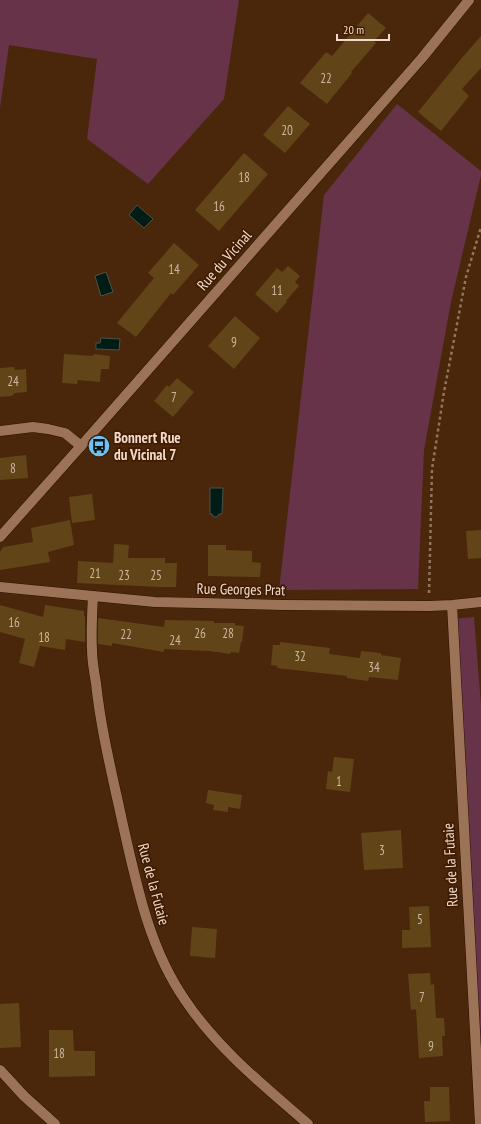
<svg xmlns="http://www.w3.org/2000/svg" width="481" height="1124" viewBox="0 0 481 1124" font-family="'PT Sans Narrow',sans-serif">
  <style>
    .green { fill: #663348 }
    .water { fill: #011b15; stroke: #49544c }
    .building { fill: #614518 }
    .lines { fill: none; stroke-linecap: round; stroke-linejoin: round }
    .street-casing { stroke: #2a1100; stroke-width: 11 }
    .secondary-casing { stroke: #2a1100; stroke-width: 11 }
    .path { stroke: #92745d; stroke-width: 2.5; stroke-dasharray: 3 3; stroke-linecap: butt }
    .street { stroke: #9c7356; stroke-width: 10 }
    .secondary { stroke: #9c7356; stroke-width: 10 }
    .labels { text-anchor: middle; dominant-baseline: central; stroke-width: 3.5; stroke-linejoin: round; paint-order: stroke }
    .number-label { font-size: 13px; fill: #cdb59e }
    .street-label { font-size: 15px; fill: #f1dacb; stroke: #3f1c00 }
    .poi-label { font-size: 15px; font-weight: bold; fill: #f1dacb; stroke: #3f1c00; text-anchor: start }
  </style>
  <rect width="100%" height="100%" fill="#4a270a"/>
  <path class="green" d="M0,0H239L224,99L148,184L87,139L97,59L9,45L0,108Z
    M397,104L481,171V175L451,302L424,450L418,589L279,590L324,195Z
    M474,617L481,705V1124L452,619Z"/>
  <path class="water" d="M137,205L153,219L144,228L129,215Z
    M106,272L113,292L101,296L95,276Z
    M101,338L120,339L119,350L96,349V343H100Z
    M210,488H223L222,514H219L217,517H214L212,514H210Z"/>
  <path class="building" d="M368,13L386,28L374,41L376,43L351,72L352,73L327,104L300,83L326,52L332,56Z
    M481,36V68L462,89L469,96L441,131L418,112L461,59Z
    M288,106L310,124L285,153L263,135Z
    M244,153L268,174L219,231L195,210Z
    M174,243L199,265L173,295L171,293L136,337L117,323L154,278L148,273Z
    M288,266L300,276L295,282L299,286L286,301L287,302L277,313L255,294L277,268L282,272Z
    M235,316L260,338L234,369L208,346Z
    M64,354L93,356L94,354L110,356L109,369H101L100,382L78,380L77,384L62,383Z
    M14,367L15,370L26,369L27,392L15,393L12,396L0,397V368Z
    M177,378L194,392L173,417L154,401L167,385L169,387Z
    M26,455L28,478L0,480V458Z
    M92,494L95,520L72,523L69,497Z
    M70,520L74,545L48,552L50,562L0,570V552L3,547L33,542L31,528Z
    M481,530V558L468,559L466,531Z
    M114,544L129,545L128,558H165V563H177L176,587H159L77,583L78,561L113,563Z
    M208,545H226V550L252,551V562L261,563L260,577L208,576Z
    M0,605L43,617L45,605L84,611V616H85V642L66,639L65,650L40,646L34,667L19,663L25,639L0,632Z
    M98,618L164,627L165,620L214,621V623H235V625L244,626L242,642H241L239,653L231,652L230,654L210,651L184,650L164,649V652L112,643V646L98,644Z
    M280,642L330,648L329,654L360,658L361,651L381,653V655L401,658L398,680L369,677L368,681L347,678V676L277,668L278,666L271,665L273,645H280Z
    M334,757L354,759L350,792L326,789L328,771L332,772Z
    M208,790L242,795L240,809L228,807V812L213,810L214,805L206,803Z
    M401,830L403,868L364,870L361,833Z
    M429,906L431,947L402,948V930H410L409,907Z
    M192,927L217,929L215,958L190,956Z
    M430,973L431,985L434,984L436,1018H444L445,1036H442L443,1056L419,1058L416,1009L411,1010L408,974Z
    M19,1003L21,1047L0,1048V1004Z
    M49,1030H73L74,1051H95V1076L49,1077Z
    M430,1087H449L450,1121L425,1122L424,1101H430Z"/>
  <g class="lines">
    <g class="street-casing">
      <path id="street" d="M0,431L33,427L48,429L65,433L81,446
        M93,596C92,614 91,632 92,650C92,661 94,672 96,683C101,731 113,778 123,825C137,886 149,948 185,1000C218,1049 264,1086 308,1124
        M0,1070L24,1096L55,1124"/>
    </g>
    <g class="secondary-casing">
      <path id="secondary" d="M0,537L81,446L422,58L469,0
        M0,587L155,602L283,605L429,606L452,605L481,602
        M452,605L480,1124"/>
    </g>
    <path class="path" d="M429,593L432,469L444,392L466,277L481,227"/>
    <use href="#street" class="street"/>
    <use href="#secondary" class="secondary"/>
  </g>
  <defs>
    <g id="bus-disc" transform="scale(1.15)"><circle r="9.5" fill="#6ec2f3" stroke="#3f1c00"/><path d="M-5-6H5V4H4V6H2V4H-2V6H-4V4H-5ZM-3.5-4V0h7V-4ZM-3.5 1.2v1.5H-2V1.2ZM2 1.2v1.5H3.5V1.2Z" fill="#111"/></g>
  </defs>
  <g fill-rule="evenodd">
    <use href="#bus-disc" x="99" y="446"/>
  </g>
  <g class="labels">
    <g class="number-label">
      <text x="326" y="78">22</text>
      <text x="287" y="130">20</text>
      <text x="244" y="177">18</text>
      <text x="219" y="206">16</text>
      <text x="174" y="269">14</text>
      <text x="277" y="290">11</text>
      <text x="234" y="342">9</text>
      <text x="13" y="381">24</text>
      <text x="174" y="397">7</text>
      <text x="13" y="468">8</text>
      <text x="95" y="573">21</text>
      <text x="124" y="575">23</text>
      <text x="156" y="575">25</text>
      <text x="14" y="622">16</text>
      <text x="200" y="633">26</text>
      <text x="228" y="633">28</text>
      <text x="126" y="634">22</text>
      <text x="44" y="637">18</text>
      <text x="175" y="640">24</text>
      <text x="300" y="656">32</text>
      <text x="374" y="667">34</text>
      <text x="339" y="781">1</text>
      <text x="382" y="850">3</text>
      <text x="420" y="919">5</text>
      <text x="422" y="997">7</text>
      <text x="431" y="1046">9</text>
      <text x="59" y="1053">18</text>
    </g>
    <g class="street-label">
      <text transform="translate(224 260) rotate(-49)">Rue du Vicinal</text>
      <text transform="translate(241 589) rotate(1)">Rue Georges Prat</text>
      <text transform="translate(450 865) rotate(-93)">Rue de la Futaie</text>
      <text transform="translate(154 884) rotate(75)">Rue de la Futaie</text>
    </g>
    <g class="poi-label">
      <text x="114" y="437">Bonnert Rue<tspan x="114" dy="17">du Vicinal 7</tspan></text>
    </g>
  </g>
  <path d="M337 34v6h52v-6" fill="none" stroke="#f1dacb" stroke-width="2"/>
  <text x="343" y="34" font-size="12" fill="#f1dacb" stroke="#3f1c00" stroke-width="3" paint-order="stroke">20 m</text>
</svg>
